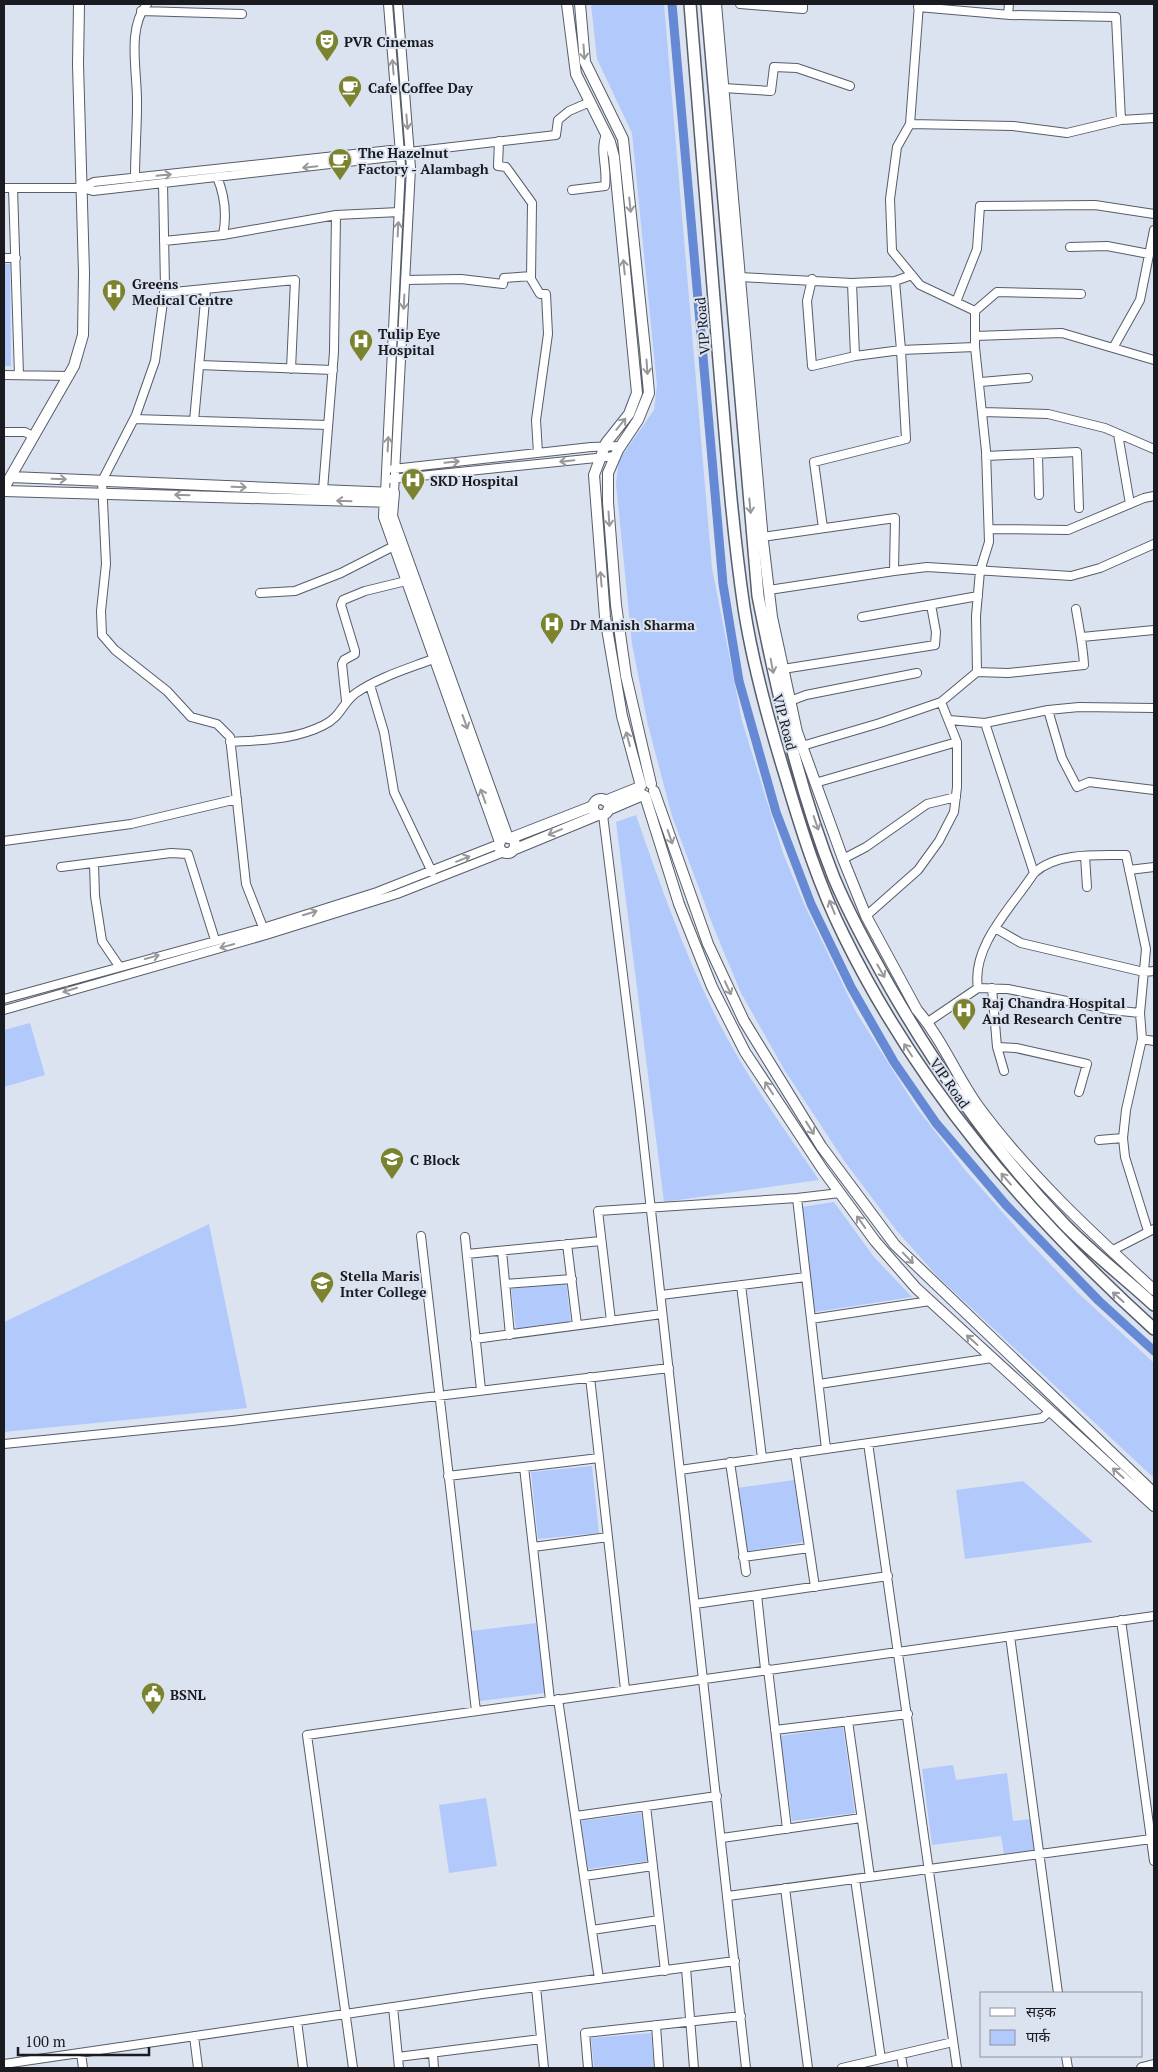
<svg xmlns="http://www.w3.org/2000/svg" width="1158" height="2072" viewBox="0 0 1158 2072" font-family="'PT Serif','Noto Sans Devanagari',serif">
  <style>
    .green { fill: #b2cafb }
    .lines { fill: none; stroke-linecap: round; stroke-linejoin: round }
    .canal { stroke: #6589d4; stroke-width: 9 }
    .minor-casing { stroke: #575d69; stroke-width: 10 }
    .tertiary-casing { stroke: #575d69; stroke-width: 12 }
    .secondary-casing { stroke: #575d69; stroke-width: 14 }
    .minor { stroke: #fff; stroke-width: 8 }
    .tertiary { stroke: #fff; stroke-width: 10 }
    .secondary { stroke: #fff; stroke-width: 11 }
    .oneway { stroke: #98989b }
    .labels { text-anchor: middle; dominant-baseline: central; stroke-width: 4; stroke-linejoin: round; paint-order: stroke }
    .poi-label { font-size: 14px; font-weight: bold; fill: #191b21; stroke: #dbe2f0; text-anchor: start }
    .street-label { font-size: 14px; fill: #191b21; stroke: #dbe2f0 }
  </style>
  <rect width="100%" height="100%" fill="#dbe2f0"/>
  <path class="green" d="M591,4H664L712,568L742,721L783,853L804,904L856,1012L916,1107L965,1170L1028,1241L1078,1293L1154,1363V1478L938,1277L897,1231L845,1162L785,1071L741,993L715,931L672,816L648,725L632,644L616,483L619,460L654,410L657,385L632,133L597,59Z
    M4,264H10L11,366H4Z
    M636,815C659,882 683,949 714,1013C743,1072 782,1126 819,1180L664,1202L616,822Z
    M30,1023L45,1075L4,1087V1030Z
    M834,1202L874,1257L912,1297L815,1312L802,1207Z
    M209,1224L247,1408L4,1432V1322Z
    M566,1282L571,1323L516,1329L511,1289Z
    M592,1466L599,1533L538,1539L531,1472Z
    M794,1480L803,1542L748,1551L737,1488Z
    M1023,1481L1093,1542L965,1559L956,1490Z
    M536,1623L545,1693L480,1701L471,1631Z
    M843,1727L855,1813L792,1821L780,1736Z
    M953,1765L956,1780L1007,1773L1013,1821L1030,1819L1034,1850L1004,1854L1001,1836L932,1845L922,1769Z
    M486,1798L497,1866L449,1873L439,1805Z
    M641,1813L648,1861L588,1869L581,1821Z
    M651,2033L654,2068H594L591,2038Z"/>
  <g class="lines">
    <path class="canal" d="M672,4L723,584L739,681L776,812L811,904L851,987L894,1062L936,1123L1006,1205L1099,1301L1154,1351"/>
    <g class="minor-casing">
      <path id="minor" d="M740,4L803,9V4
        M919,4L910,124L1013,126L1067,133L1121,120L1154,118
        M918,7L1010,15L1116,17L1121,120
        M141,11L242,14
        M1008,14L1009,4
        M723,88L771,91L774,67L797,68L850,86
        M499,141L498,166L506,167L532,203L531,279L540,294H546L548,334L536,420L538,453
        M217,177C225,196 227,215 223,235
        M135,178C135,153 137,129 137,105C138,74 126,29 147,4
        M4,188H82L93,191L400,156L409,152L556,135L558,120L569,111L590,102
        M13,188L19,375
        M82,188L94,182L400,149L404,150
        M572,190L605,186C608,169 599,150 606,135
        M164,241L223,235L336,215L399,212
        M1070,247L1107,246L1149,254
        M4,258H16
        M739,277L852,283
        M812,279L807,301L812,366L855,356
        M405,280L461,279L503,284L504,278L531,276
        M895,281L852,283L855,356L901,350L895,281L912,275
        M164,293L295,280L291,369
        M956,302L977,249L980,206L1095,205L1154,214
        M975,311L997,292L1081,294
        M975,336L1062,333L1113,348L1140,300L1154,230
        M1113,348L1154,360
        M199,365L333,370
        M4,375L69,376
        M981,382L1028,378
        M983,412L1048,414L1105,428L1154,449
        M134,419L328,425
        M194,421L206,290
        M4,432H25L34,437
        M1118,434L1130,504
        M1038,455L1039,495
        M986,456L1077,452L1079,508
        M393,469L591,447L621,446
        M391,479L616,456
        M323,490L334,352L336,215
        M385,493L401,166L388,4
        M394,493L411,168L398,4
        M823,528L814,462L906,439L901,350L975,347
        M989,529L1068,530L1144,498L1154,496
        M762,537L895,518L894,571L769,590
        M894,571L927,567L1071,576L1100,568L1154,544
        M260,593L295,591L341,573L394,546
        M862,617L978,596
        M1082,637L1154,630
        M783,669L935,645L936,632L931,605
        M977,672L1008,673L1084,665C1083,645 1079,628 1076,609
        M370,685L384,732L394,792L432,872
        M346,701L342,664L344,660L355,654V651L341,605L343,600L365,591L406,581
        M790,701L806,695L917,673
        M1048,710L1062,758L1077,787L1089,782L1154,790
        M949,720L985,723L1048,710L1079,707L1154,708
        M985,723L1034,873
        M230,742C262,740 295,740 324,725C341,717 342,703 356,693C379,677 407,669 433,659
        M802,746L880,723L941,702L977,672L976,616L980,571L989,542L986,451L975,347V311L920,285L892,251L890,199L897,147L910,124
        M815,783L957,742
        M603,815L640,1111L746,2068
        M4,841L131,824L237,799
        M1085,856L1087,887
        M843,859L866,847L927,804L956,797
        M94,863L95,896L102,941L119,966
        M61,867L171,853L188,854L215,940
        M1129,870L1154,867
        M866,916L918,870L939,841L954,812L957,787V742L941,702
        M995,928L1021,943L1144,972L1154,971
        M266,935L397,894L504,852
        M992,988L997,1047L1004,1071
        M4,999L263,928L377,892L499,844
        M4,1010L266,935L246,884L230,737L217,724L191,717L167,691L115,650L102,635L101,611L106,564L102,481L136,415L155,361L165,287L163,183
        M1140,1013L1142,1039L1126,1110L1123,1138L1125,1157L1148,1231
        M928,1022L978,988L1008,989L1111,1010L1140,1013L1146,949L1126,855C1096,855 1057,852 1034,873C1012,907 971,946 978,988
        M1142,1039L1154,1041
        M997,1047L1016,1048L1087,1064L1079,1092
        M1099,1140L1123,1138
        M797,1198L826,1449
        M421,1236L476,1711
        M465,1237L481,1390
        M567,1244L577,1325
        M502,1251L510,1335
        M1111,1251L1154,1229
        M467,1254L601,1241
        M505,1284L572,1279
        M741,1285L762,1458
        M661,1295L806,1277
        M811,1319L930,1301
        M611,1321L598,1211L797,1198L840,1193
        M475,1339L662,1314
        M590,1377L625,1689
        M819,1384L992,1358
        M868,1443L957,2068
        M4,1444L232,1421L669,1368
        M795,1453L815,1587
        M730,1462L746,1572
        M524,1467L550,1700
        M680,1470L1042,1418L1050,1411
        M448,1476L599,1458
        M533,1547L608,1537
        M743,1557L809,1548
        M757,1595L765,1669
        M695,1604L888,1576
        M1121,1620L1154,1861
        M1010,1636L1058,1993
        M768,1669L787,1829
        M558,1699L599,1979
        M848,1721L870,1877
        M775,1730L908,1714
        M646,1806L665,1971
        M576,1816L717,1796
        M722,1838L861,1818
        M584,1876L653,1866
        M855,1879L881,2059
        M785,1888L808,2068
        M728,1896L1151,1839
        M592,1930L659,1920
        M686,1968L694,2068
        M536,1987L544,2068
        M393,2007L399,2068
        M297,2021L303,2068
        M656,2025L659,2068
        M194,2036L198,2068
        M81,2053L83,2068
        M433,2054L434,2068
        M901,2055L903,2068
        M1066,2056L1068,2068
        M398,2057L541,2039
        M4,2064L482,1994L735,1961
        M353,2068L307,1735L1154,1616
        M588,2068L585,2033L741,2016
        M842,2068L953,2042"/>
    </g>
    <g class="tertiary-casing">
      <path id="tertiary" d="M567,4L576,74L610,142L614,157L637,393L629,414L606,443L594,475L605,617L622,716L641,786
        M580,4L585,62L623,139L645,349L649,393L638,420L618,450L608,473V502L616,605L626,676L651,784
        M716,4L763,541L772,617L797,732L843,859L866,916L917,1010C942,1039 956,1075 978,1106C1028,1174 1092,1233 1154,1290
        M11,477L394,493L392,516L508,838
        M4,488L74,366L83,335L84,273L78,64L79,4
        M4,491L393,502
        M385,496L384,517L500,842
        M654,791L708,944L744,1021L821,1146L895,1245L1154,1493
        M645,796L679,904L712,987L745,1052L823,1170L875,1241L916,1288L1154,1506
        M593 807a8 8 0 1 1 16 0a8 8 0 1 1-16 0Z
        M605,801L640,787
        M608,810L643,795
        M499 845a8 8 0 1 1 16 0a8 8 0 1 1-16 0Z
        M511,838L593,806
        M513,850L598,815
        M1142,2068L1154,2065"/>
    </g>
    <g class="secondary-casing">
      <path id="secondary" d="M690,4C700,123 710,242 719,361C726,443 732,526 744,608C753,666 769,723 786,778C802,832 819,886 844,936C919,1089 1029,1216 1154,1329
        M707,4L758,596C777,691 798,787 834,878C850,916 871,954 891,989C940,1074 996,1153 1064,1224C1092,1253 1125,1278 1154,1305"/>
    </g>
    <use href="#minor" class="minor"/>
    <use href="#tertiary" class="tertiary"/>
    <use href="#secondary" class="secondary"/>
  </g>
  <defs><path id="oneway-shaft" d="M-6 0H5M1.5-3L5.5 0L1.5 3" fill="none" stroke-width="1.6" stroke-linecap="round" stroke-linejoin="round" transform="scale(1.25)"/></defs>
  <g class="oneway">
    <use href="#oneway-shaft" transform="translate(584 52) rotate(86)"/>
    <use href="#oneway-shaft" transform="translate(393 67) rotate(-95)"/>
    <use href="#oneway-shaft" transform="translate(407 122) rotate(85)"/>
    <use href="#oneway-shaft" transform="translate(310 167) rotate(174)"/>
    <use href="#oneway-shaft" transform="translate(164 175) rotate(-6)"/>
    <use href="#oneway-shaft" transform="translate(630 205) rotate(84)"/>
    <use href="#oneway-shaft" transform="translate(398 229) rotate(-87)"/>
    <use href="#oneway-shaft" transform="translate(624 267) rotate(-96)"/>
    <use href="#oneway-shaft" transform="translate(404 302) rotate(93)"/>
    <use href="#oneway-shaft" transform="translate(647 367) rotate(86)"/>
    <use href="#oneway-shaft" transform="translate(621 424) rotate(-51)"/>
    <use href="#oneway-shaft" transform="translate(388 444) rotate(-87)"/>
    <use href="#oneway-shaft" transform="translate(567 461) rotate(174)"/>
    <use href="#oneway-shaft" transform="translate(452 462) rotate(-6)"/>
    <use href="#oneway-shaft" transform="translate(59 479) rotate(2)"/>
    <use href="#oneway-shaft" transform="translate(239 487) rotate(2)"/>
    <use href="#oneway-shaft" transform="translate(182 495) rotate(-178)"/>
    <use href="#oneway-shaft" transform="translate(344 501) rotate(-178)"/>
    <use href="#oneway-shaft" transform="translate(750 506) rotate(85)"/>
    <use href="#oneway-shaft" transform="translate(609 519) rotate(86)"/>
    <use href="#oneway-shaft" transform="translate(601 579) rotate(-95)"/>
    <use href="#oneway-shaft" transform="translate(772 666) rotate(79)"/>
    <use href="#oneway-shaft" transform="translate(465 722) rotate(70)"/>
    <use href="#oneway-shaft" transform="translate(628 739) rotate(-105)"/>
    <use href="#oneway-shaft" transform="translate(483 796) rotate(-110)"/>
    <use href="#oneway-shaft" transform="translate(816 823) rotate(71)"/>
    <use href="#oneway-shaft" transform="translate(555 832) rotate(157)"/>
    <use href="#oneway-shaft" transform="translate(670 837) rotate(71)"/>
    <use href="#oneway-shaft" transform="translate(463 859) rotate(-22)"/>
    <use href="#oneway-shaft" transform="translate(832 907) rotate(-112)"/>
    <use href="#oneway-shaft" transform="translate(310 913) rotate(-17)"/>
    <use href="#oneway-shaft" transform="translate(227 946) rotate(165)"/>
    <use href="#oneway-shaft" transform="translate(152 957) rotate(-15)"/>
    <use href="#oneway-shaft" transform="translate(881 971) rotate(60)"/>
    <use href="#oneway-shaft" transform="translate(728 988) rotate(65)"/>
    <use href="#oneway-shaft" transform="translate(70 990) rotate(163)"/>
    <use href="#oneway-shaft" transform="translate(908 1050) rotate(-123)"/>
    <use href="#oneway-shaft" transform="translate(769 1088) rotate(-123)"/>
    <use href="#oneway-shaft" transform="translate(810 1128) rotate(58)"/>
    <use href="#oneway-shaft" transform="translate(1006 1179) rotate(-131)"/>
    <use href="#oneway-shaft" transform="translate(861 1222) rotate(-126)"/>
    <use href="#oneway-shaft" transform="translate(908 1258) rotate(46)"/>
    <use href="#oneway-shaft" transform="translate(1118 1297) rotate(-138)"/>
    <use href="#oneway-shaft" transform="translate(972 1340) rotate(-138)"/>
    <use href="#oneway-shaft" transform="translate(1118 1473) rotate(-138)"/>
  </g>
  <defs>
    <g id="theatre-pin" transform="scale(1.25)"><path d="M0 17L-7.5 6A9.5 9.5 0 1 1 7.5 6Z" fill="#7b832f" stroke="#dbe2f0"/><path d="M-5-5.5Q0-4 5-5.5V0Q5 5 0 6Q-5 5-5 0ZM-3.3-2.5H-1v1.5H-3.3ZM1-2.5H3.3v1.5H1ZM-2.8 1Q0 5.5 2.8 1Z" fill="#fff"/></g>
    <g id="cafe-pin" transform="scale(1.25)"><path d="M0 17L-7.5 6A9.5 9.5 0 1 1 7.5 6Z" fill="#7b832f" stroke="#dbe2f0"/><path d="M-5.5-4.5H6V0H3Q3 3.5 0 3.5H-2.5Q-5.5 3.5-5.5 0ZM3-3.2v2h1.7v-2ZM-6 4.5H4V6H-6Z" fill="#fff"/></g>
    <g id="hospital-pin" transform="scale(1.25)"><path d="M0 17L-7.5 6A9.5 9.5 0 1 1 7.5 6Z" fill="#7b832f" stroke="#dbe2f0"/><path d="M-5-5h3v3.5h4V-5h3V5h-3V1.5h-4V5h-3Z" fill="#fff"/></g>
    <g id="school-pin" transform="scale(1.25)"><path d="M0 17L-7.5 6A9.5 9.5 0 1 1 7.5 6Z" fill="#7b832f" stroke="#dbe2f0"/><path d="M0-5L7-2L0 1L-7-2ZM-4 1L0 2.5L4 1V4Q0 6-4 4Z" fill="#fff"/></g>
    <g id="civic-pin" transform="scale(1.25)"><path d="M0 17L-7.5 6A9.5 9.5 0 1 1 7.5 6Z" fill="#7b832f" stroke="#dbe2f0"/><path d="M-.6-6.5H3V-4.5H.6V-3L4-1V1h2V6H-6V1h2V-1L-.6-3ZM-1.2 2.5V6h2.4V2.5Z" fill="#fff"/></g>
  </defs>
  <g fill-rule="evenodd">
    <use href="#theatre-pin" x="327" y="41"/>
    <use href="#cafe-pin" x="350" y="87"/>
    <use href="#cafe-pin" x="340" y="160"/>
    <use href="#hospital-pin" x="114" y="291"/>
    <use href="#hospital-pin" x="361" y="341"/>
    <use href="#hospital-pin" x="413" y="480"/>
    <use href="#hospital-pin" x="552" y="624"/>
    <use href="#hospital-pin" x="964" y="1010"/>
    <use href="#school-pin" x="392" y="1159"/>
    <use href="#school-pin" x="322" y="1283"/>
    <use href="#civic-pin" x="153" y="1694"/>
  </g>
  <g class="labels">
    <g class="poi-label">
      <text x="344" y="41">PVR Cinemas</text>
      <text x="368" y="87">Cafe Coffee Day</text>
      <text x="358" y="152">The Hazelnut<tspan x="358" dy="16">Factory - Alambagh</tspan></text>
      <text x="132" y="283">Greens<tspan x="132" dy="16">Medical Centre</tspan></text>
      <text x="378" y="333">Tulip Eye<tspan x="378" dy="16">Hospital</tspan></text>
      <text x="430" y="480">SKD Hospital</text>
      <text x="570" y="624">Dr Manish Sharma</text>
      <text x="982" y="1002">Raj Chandra Hospital<tspan x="982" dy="16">And Research Centre</tspan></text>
      <text x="410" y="1159">C Block</text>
      <text x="340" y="1275">Stella Maris<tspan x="340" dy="16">Inter College</tspan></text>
      <text x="170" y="1694">BSNL</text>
    </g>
    <g class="street-label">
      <text transform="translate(702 326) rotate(-95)">VIP Road</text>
      <text transform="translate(785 722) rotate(75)">VIP Road</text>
      <text transform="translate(950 1083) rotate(55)">VIP Road</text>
    </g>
  </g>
  <rect width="1158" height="2072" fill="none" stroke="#191b21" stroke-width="10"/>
  <rect x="980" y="1992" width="162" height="65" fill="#dbe2f0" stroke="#8d929d"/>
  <rect x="990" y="2008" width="25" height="8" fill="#ffffff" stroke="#8d929d"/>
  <text x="1026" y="2017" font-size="15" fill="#191b21">सड़क</text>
  <rect x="990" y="2030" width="25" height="15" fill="#b2cafb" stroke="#8d929d"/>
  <text x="1026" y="2042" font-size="15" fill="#191b21">पार्क</text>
  <path d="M18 2047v8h131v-8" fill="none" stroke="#191b21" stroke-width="2.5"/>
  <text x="25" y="2047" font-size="15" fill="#191b21" stroke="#dbe2f0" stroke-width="4" paint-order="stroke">100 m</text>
</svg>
